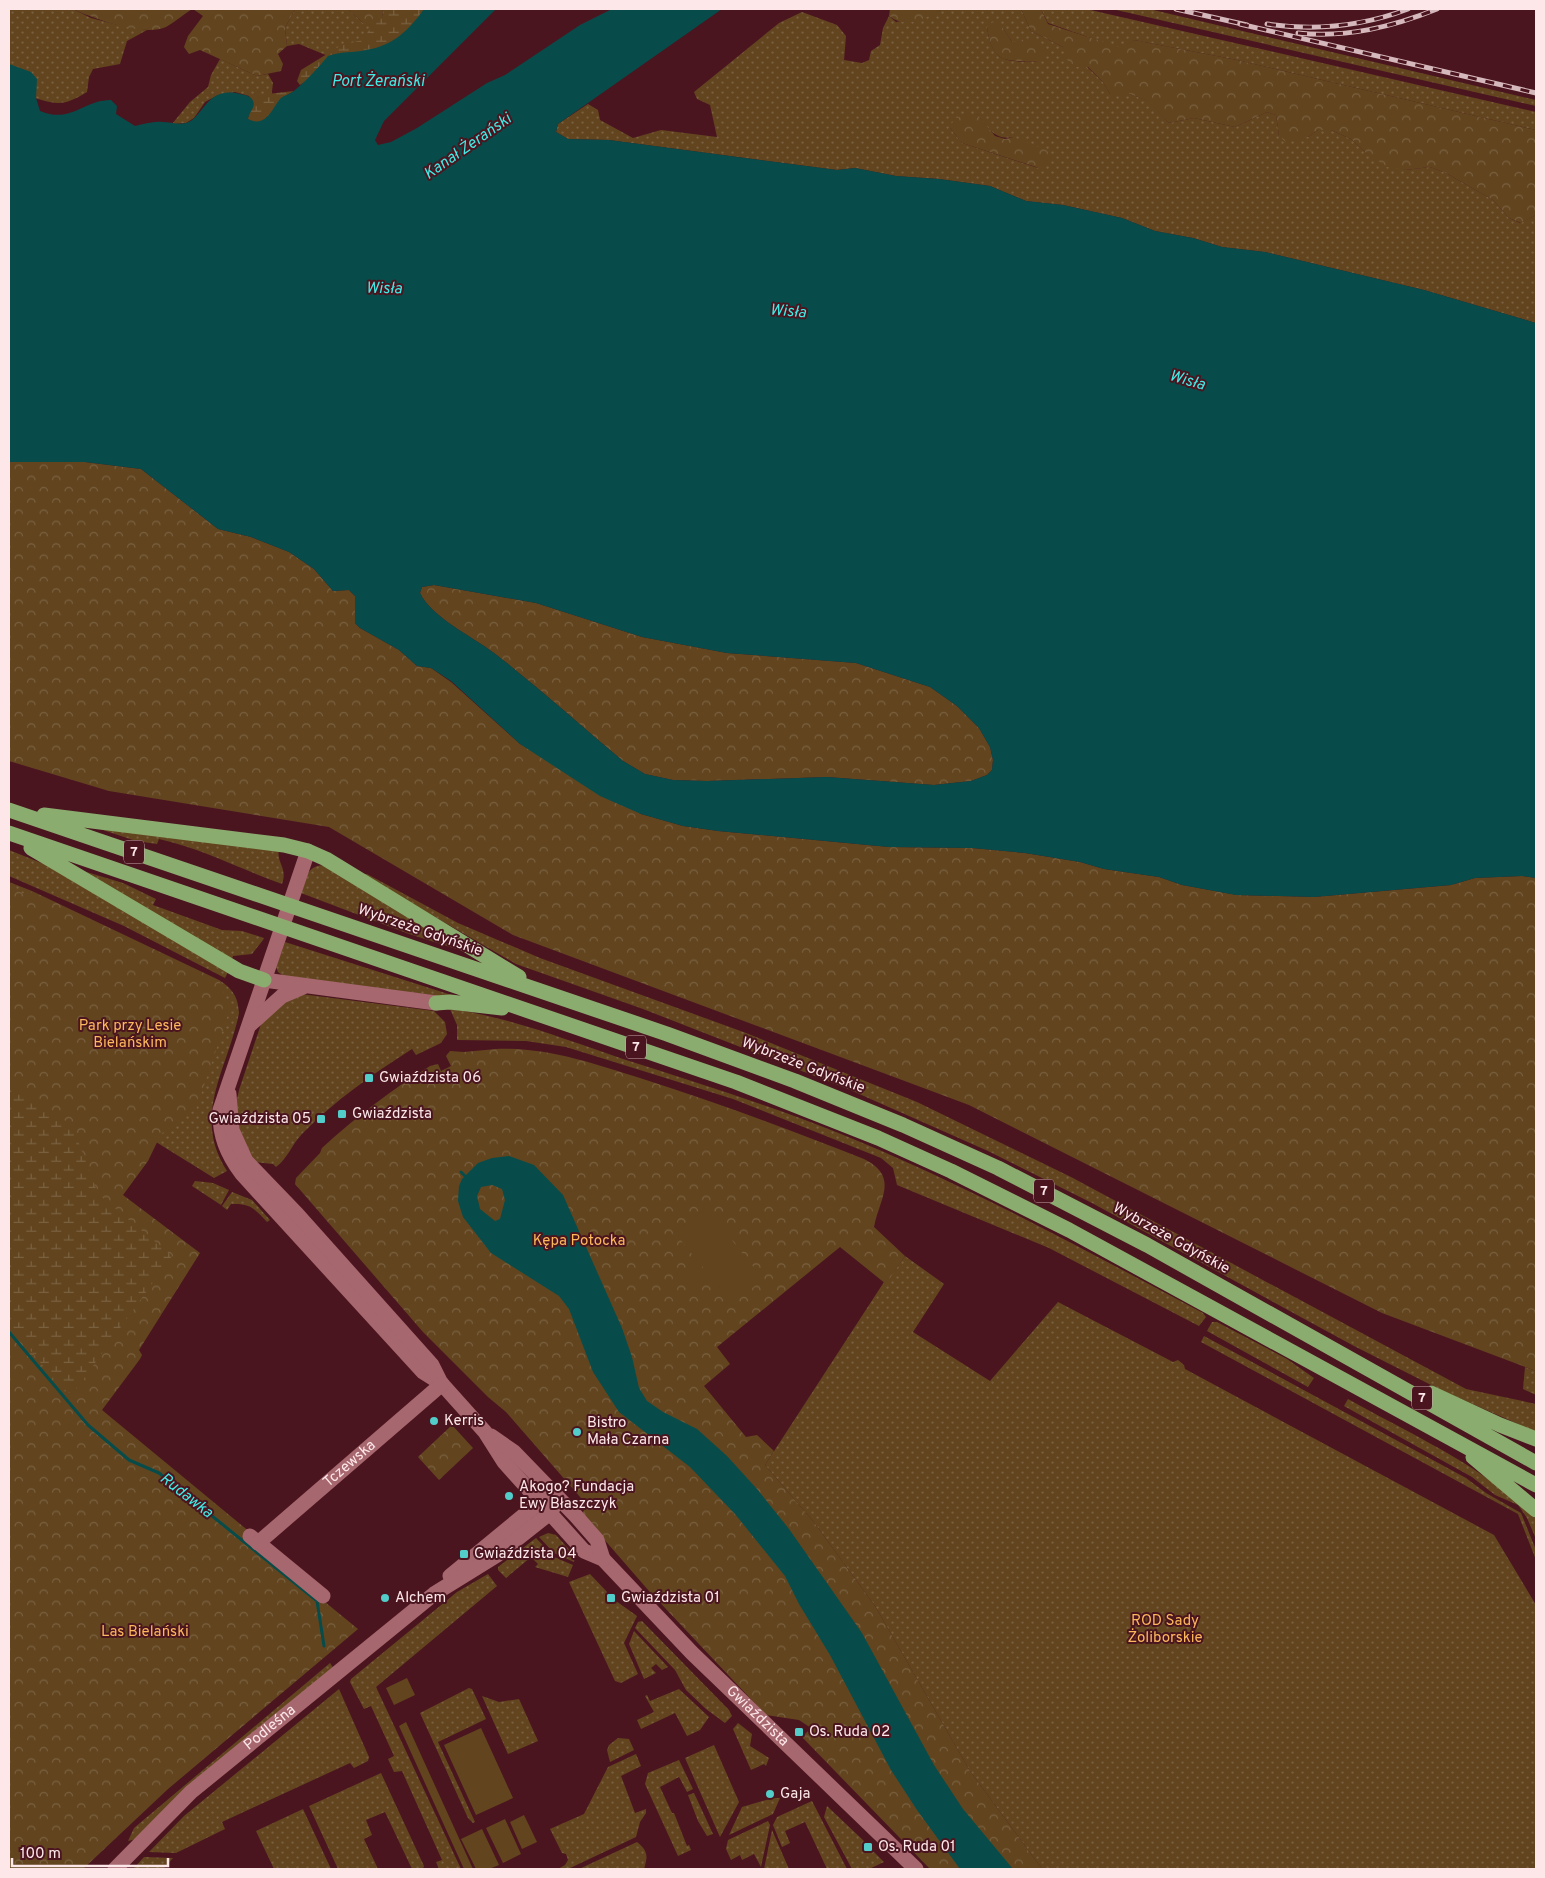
<svg xmlns="http://www.w3.org/2000/svg" width="1545" height="1878" viewBox="0 0 1545 1878" font-family="Overpass,sans-serif">
  <style>
    .grass { fill: url(#grass-dots); fill-rule: evenodd }
    .forest { fill: url(#forest-crowns) }
    .wetland { fill: url(#wetland-marsh) }
    .pitch { fill: #62451f }
    .water { fill: #074c4a; fill-rule: evenodd }
    .lines { fill: none; stroke-linecap: round; stroke-linejoin: round }
    .stream { stroke: #074c4a; stroke-width: 3 }
    .minor { stroke: #a6676f; stroke-width: 15 }
    .highway { stroke: #8aac6f; stroke-width: 15 }
    .rail-casing { stroke: #d5b8bb; stroke-width: 5 }
    .rail { stroke: #4b151f; stroke-width: 3; stroke-dasharray: 9; stroke-linecap: butt }
    .poi-dot { fill: #53cdc9; stroke: #4b151f; stroke-width: 2 }
    .labels { text-anchor: middle; dominant-baseline: central; stroke-width: 4; stroke-linejoin: round; paint-order: stroke }
    .shield { fill: #4b151f; stroke: #c8a8ac; stroke-width: 1 }
    .shield-label { font-size: 14px; font-weight: bold; fill: #fde7e9 }
    .street-label { font-size: 15px; fill: #fde7e9; stroke: #4b151f }
    .park-label { font-size: 15px; fill: #fcb85c; stroke: #4b151f }
    .poi-label { font-size: 15px; fill: #fde7e9; stroke: #4b151f; text-anchor: start }
    .water-label { font-size: 16px; font-style: italic; fill: #41ebe6; stroke: #4b151f }
  </style>
  <defs>
    <pattern id="grass-dots" width="8" height="8" patternUnits="userSpaceOnUse" patternTransform="scale(1.25)"><rect width="8" height="8" fill="#62451f"/><path d="M2 2h.1M6 6h.1" fill="none" stroke="#796040" stroke-width="1.8" stroke-linecap="round"/></pattern>
    <pattern id="forest-crowns" width="20" height="18" patternUnits="userSpaceOnUse" patternTransform="scale(1.25)"><rect width="20" height="18" fill="#62451f"/><path d="M2 6a3 3 0 1 1 6 0M12 15a3 3 0 1 1 6 0" fill="none" stroke="#796040"/></pattern>
    <pattern id="wetland-marsh" width="20" height="14" patternUnits="userSpaceOnUse" patternTransform="scale(1.25)"><rect width="20" height="14" fill="#62451f"/><path d="M1 5h8M5 5V1M11 12h8M15 12V8" fill="none" stroke="#796040"/></pattern>
  </defs>
  <rect width="100%" height="100%" fill="#4b151f"/>
  <path class="grass" d="M9,9H73L91,18L114,24L147,30L127,41L120,64L93,69L89,77L87,92C58,110 54,102 23,95L9,64Z
    M295,9H348L363,23L383,17L382,9H424L412,26L328,56L299,44L287,46L285,28Z
    M943,9H1021L1031,31L1063,47L1076,67H1087L1103,82L1110,94H1130L1149,101L1169,123L1194,118L1235,127L1267,112L1276,115L1279,136L1308,137L1318,130H1331L1351,139L1366,153L1405,170L1430,167L1446,173L1493,200L1509,218L1520,223L1536,215V323L1424,290L1265,252L1222,247L1193,238L1155,231L1122,218L1063,205L1026,201L990,186L939,179L896,176L855,168L837,170L609,140L568,139L556,132L558,124L588,104L598,110L600,120L633,138L661,130L717,137L710,105L697,99L694,92L779,23L802,12L837,25L846,36L844,60L862,63L869,60L871,51L880,45L883,28L889,16L896,22L929,15ZM987,27L1003,28L1012,42L1039,61C1007,62 992,64 987,27ZM977,114C987,127 995,141 1013,137L1038,168L962,143L950,128Z
    M1041,9H1086L1536,112V130L1237,60L1134,40L1122,49L1048,23Z
    M1112,9H1149L1536,100V106Z
    M220,59L257,76L268,74L273,83L271,99L286,95C274,103 268,129 248,119L254,106L253,100L249,96L235,92L218,95L205,102L194,118L186,123L172,124L190,102L208,87L211,75Z
    M88,825L279,850C276,862 288,868 282,884C240,869 203,849 159,839L157,844L136,841Z
    M9,850L44,864L228,972L225,978L124,926L9,876Z
    M325,865L469,953L409,934L301,893C306,879 306,865 325,865Z
    M80,870L123,883L156,899L153,905L222,930L242,931L264,938L263,940L252,954L233,956L232,959Z
    M361,874H367L458,923L540,958L746,1033L917,1102L1071,1177L1466,1389L1536,1404V1432L1443,1391L1354,1346L1092,1203L988,1151L848,1089L643,1009L516,964Z
    M9,882L32,891V905L200,985L219,980C233,989 238,997 239,1013C228,1069 191,1115 227,1171L214,1178L156,1142L9,985Z
    M285,942L464,999L286,978L278,972L276,967Z
    M301,994L434,1011L445,1022L447,1034L441,1043L416,1055L412,1049C373,1074 335,1100 302,1134C292,1144 288,1158 276,1167L273,1164L254,1162L239,1134L236,1104L239,1090L262,1021L277,1004Z
    M450,1009C510,1017 566,1040 623,1059C695,1082 766,1104 836,1132C963,1183 1083,1249 1203,1313L1206,1317L1199,1326L1049,1248L897,1185L893,1168L881,1158L733,1099L566,1047L526,1041L457,1040V1025Z
    M195,1181L213,1183L229,1190L221,1205L192,1186Z
    M232,1192L252,1200L270,1220L267,1222C254,1208 250,1203 231,1204L227,1210L222,1206Z
    M905,1256L944,1284L913,1332L990,1381L1058,1302L1173,1362L1178,1360L1184,1365L1185,1369L1494,1535L1536,1605V1869H1042L970,1771L875,1606L813,1521L765,1465L884,1282L886,1283Z
    M1212,1322H1217L1287,1359L1314,1378L1308,1387L1207,1331Z
    M1204,1336L1466,1478L1486,1493L1521,1513L1536,1550V1560L1518,1514L1201,1342Z
    M1525,1367L1536,1371V1395L1523,1389Z
    M1348,1399C1412,1435 1484,1466 1536,1519V1539L1527,1518L1518,1505L1495,1495L1472,1477L1344,1406Z
    M548,1533L556,1535L575,1556L574,1562L554,1553L539,1537Z
    M536,1538L554,1557L573,1565L568,1577L535,1567L538,1564L531,1557L506,1578L498,1570V1567Z
    M488,1574L497,1586L376,1687L461,1869H439L436,1862L442,1860L402,1771L394,1772L388,1759L394,1756L371,1706L364,1709L350,1682L351,1679L457,1592Z
    M590,1574L608,1593L606,1595L614,1603L616,1601L637,1616L624,1643L638,1674L621,1683L615,1681L569,1582Z
    M642,1621L729,1710L732,1716L725,1723L706,1709L686,1690L675,1670L635,1628L638,1622Z
    M634,1631L668,1667L662,1670L656,1664L651,1668L656,1673L644,1679L629,1644Z
    M330,1663L334,1669L136,1839L128,1841L134,1828Z
    M469,1688L472,1689L486,1719L438,1742L475,1822L473,1823L468,1818L420,1713Z
    M339,1689L369,1757L368,1761L354,1768L350,1763L222,1822L225,1829L176,1853L149,1852L184,1816Z
    M679,1689L709,1717L700,1730L687,1736L675,1713L641,1729L637,1720L654,1712L645,1696L647,1695L650,1701Z
    M482,1696L499,1702L519,1699L538,1741L508,1754Z
    M738,1723L752,1734L750,1746L769,1758L766,1766L764,1764L751,1770L733,1729Z
    M618,1738L629,1739L634,1750L610,1762L607,1750L609,1745Z
    M714,1745L739,1802L720,1837L685,1758Z
    M636,1754L641,1766L621,1776L635,1813L646,1809V1813L640,1822L636,1837L568,1869H558L565,1865L568,1860L566,1854L562,1853L550,1829L584,1814L608,1767Z
    M679,1760L693,1789L687,1792L679,1777L660,1787L672,1813H674L687,1846L689,1845L691,1850L678,1856L645,1784L648,1773Z
    M381,1773L424,1866L423,1869H412L385,1812L366,1820L372,1835L364,1839L378,1869H338L309,1806Z
    M694,1793L713,1834L707,1836L698,1821L688,1795Z
    M773,1798H780L773,1814L729,1835L742,1807Z
    M812,1801L847,1869H827L805,1822L785,1831L790,1843L782,1847L773,1825L777,1817Z
    M827,1806L865,1842L863,1845L871,1853L873,1851L884,1862L869,1869H852L824,1817Z
    M303,1809L331,1869H274L256,1831Z
    M768,1821L770,1825L761,1867L754,1854L742,1860L740,1855L731,1860L726,1849L728,1840Z
    M772,1830L789,1869H764Z
    M637,1842C648,1851 648,1856 644,1869H579Z
    M144,1857L173,1858L163,1869H133Z"/>
  <path class="forest" d="M73,9H192C184,14 175,22 166,27C144,37 94,19 73,9Z
    M193,9H295L285,28L287,46L278,54L283,64L281,71L257,76L200,50L189,54L184,47L188,36L203,16Z
    M348,9H382L383,17L373,25L363,23Z
    M890,9H943C924,18 908,30 889,16Z
    M1021,9H1041L1048,24L1122,48L1134,40L1237,60L1536,130V215L1521,223L1509,218L1493,200L1446,173L1430,167L1405,170L1387,167L1366,153L1351,139L1331,130H1318L1308,137L1286,142L1279,136L1276,115L1267,112L1235,127L1194,118L1169,123L1148,101L1130,94H1110L1103,82L1088,67H1076L1066,59L1063,47L1031,31Z
    M993,22L1003,28L1012,42L1031,38L1045,51L1039,61C1007,61 992,65 987,27Z
    M977,114L995,136L1005,139L1013,137L1046,150L1052,155L1049,163L1039,168L962,143L950,128C954,115 965,115 977,114Z
    M9,462H85L141,469L218,529L251,537L289,552L314,569L333,591L349,590L355,596V623L360,628L399,650L417,666L431,668L451,682L520,744L641,814L683,826L718,831L889,847L972,848L1025,853L1080,862L1104,869L1159,877L1182,885L1237,895L1314,897L1451,885L1475,878L1522,876L1536,878V1371L1382,1313L969,1105L513,935L329,827L109,791L9,761Z
    M434,585L536,603L642,637L727,653L856,663L930,687L957,706L979,728L990,747L993,760L992,770L987,775L971,781L934,785L827,777L707,781L673,780L645,774L623,761C580,725 538,687 494,653C473,637 431,617 420,593L422,587Z
    M9,887L31,897L32,891L219,980L230,1009L196,1109L161,1134L148,1161L123,1195L200,1253L139,1350L142,1355L140,1359L102,1410L251,1533L281,1566L358,1629L168,1789L83,1869H9Z
    M496,1049C548,1047 594,1064 643,1079C718,1103 791,1130 864,1159C900,1177 879,1199 874,1227L905,1256L886,1284L840,1247L717,1347L730,1364L704,1386L746,1437L757,1435L774,1451L765,1465L813,1521L875,1606L970,1771L1042,1869H930L802,1737L811,1728L799,1720L766,1715L649,1591L582,1514L587,1505L506,1412L488,1397L423,1332L295,1184L296,1178L320,1153L322,1148C357,1116 390,1091 430,1066L438,1064L441,1071L451,1066L446,1056L450,1051L464,1052Z
    M452,1425L473,1448L439,1480L418,1457Z"/>
  <path class="wetland" d="M394,9H433L420,31L318,74L300,85L297,81L301,70L340,46L362,40L373,25Z
    M294,91L280,99L275,111L257,125L248,119C249,108 258,105 249,96Z
    M9,1084L72,1125L98,1194L172,1256L72,1395L60,1386L9,1325Z"/>
  <path class="pitch" d="M706,1208L763,1279L733,1304L675,1233Z
    M690,1264L705,1282L691,1293L676,1275Z
    M407,1678L415,1695L394,1705L386,1688Z
    M406,1722L473,1869H464L399,1726Z
    M481,1728L513,1798L476,1815L444,1745Z
    M524,1815L537,1842L522,1849L510,1822Z
    M505,1819L521,1854L503,1863L486,1828Z
    M482,1829L499,1865L489,1869H476L461,1839Z"/>
  <path class="water" d="M424,9H496L384,121L375,140L378,145L391,142L417,128L487,83L505,75L580,25L612,9H722L558,124L556,132L568,139L609,140L837,170L855,168L896,176L939,179L990,186L1026,201L1063,205L1122,218L1155,231L1193,238L1222,247L1265,252L1424,290L1536,323V878L1522,876L1475,878L1451,885L1314,897L1236,895L1182,885L1159,877L1104,869L1080,862L1025,853L972,848L889,847L718,831L683,826L641,814L600,796L520,744L451,681L431,668L417,666L399,650L360,628L355,623V596L349,590L333,591L314,569L289,552L251,537L218,529L141,469L85,462H9V64L31,72L37,79L36,98L40,111C71,124 83,100 111,100L117,106L116,114L135,126C144,124 154,121 162,122C170,122 178,125 186,123C203,119 206,85 240,94C245,95 251,96 253,101C256,107 249,112 248,119C267,129 273,106 281,98C285,95 291,94 295,90C307,80 318,68 328,56C341,51 353,53 366,50C393,46 409,30 424,9ZM434,585L536,603L642,637L727,653L856,663L930,687L957,706L979,728L990,747L993,760L992,770L987,775L971,781L934,785L827,777L707,781L673,780L645,774L623,761C580,725 538,687 494,653C473,637 431,617 420,593L422,587Z
    M509,1156L534,1165L563,1195L622,1328L632,1357L639,1388L647,1401L663,1412L697,1429L727,1456L757,1489L789,1529L862,1633L934,1765L963,1809L1013,1869H960L917,1810L891,1770L830,1655L799,1604L785,1576L735,1514L690,1467L619,1412L593,1372L569,1309L559,1296L491,1253L463,1217L458,1201L459,1186L462,1179L478,1163L492,1158ZM492,1185L502,1189L505,1200L500,1219L495,1221L480,1209L477,1196L481,1187Z"/>
  <g class="lines">
    <path class="stream" d="M461,1172L465,1176
      M9,1332L88,1425L129,1460L159,1473L317,1601L324,1646"/>
    <g class="minor">
      <path id="s1" d="M308,851L220,1110C219,1135 227,1154 242,1174L423,1372L442,1384L485,1432L504,1462L584,1551L603,1559L692,1653L916,1869"/>
      <path d="M264,980L436,1003"/>
      <path d="M251,1024L282,996L303,987"/>
      <path d="M229,1094L232,1130L246,1161L297,1214L432,1365L441,1383"/>
      <path d="M491,1436L514,1452L576,1516L597,1540L603,1559"/>
      <path d="M250,1536L323,1596"/>
      <path id="s2" d="M258,1543L442,1384"/>
      <path d="M450,1576L540,1502L549,1498"/>
      <path id="s3" d="M115,1869L191,1792L434,1594L497,1555L550,1513L556,1503L557,1497"/>
    </g>
    <path class="highway" d="M9,810L667,1034L795,1081L903,1125L998,1168L1147,1245L1536,1463
      M44,815L284,845L308,851L326,859L519,977
      M9,833L736,1082L878,1138L951,1171L1069,1230L1536,1485
      M31,848L239,971L264,980
      M436,1003L450,1002L502,1008
      M1431,1393L1500,1425L1536,1439
      M1473,1457L1536,1510"/>
    <g class="rail-casing">
      <path id="rail" d="M1176,9L1247,25
        M1240,24L1536,93
        M1267,24C1315,31 1363,26 1408,9
        M1298,33C1347,38 1392,27 1437,9"/>
    </g>
    <use href="#rail" class="rail"/>
  </g>
  <g class="poi-dot">
    <rect x="364" y="1073" width="10" height="10" rx="2.5"/>
    <rect x="337" y="1109" width="10" height="10" rx="2.5"/>
    <rect x="316" y="1114" width="10" height="10" rx="2.5"/>
    <circle cx="434" cy="1421" r="5"/>
    <circle cx="577" cy="1432" r="5"/>
    <circle cx="509" cy="1496" r="5"/>
    <rect x="459" y="1549" width="10" height="10" rx="2.5"/>
    <circle cx="385" cy="1598" r="5"/>
    <rect x="606" y="1593" width="10" height="10" rx="2.5"/>
    <rect x="794" y="1727" width="10" height="10" rx="2.5"/>
    <circle cx="770" cy="1794" r="5"/>
    <rect x="863" y="1842" width="10" height="10" rx="2.5"/>
  </g>
  <g class="labels">
    <g class="shield">
      <rect x="124" y="840.5" width="20" height="23" rx="4"/>
      <rect x="626" y="1035.5" width="20" height="23" rx="4"/>
      <rect x="1034" y="1179.5" width="20" height="23" rx="4"/>
      <rect x="1412" y="1386.5" width="20" height="23" rx="4"/>
    </g>
    <g class="shield-label">
      <text x="134" y="852">7</text>
      <text x="636" y="1047">7</text>
      <text x="1044" y="1191">7</text>
      <text x="1422" y="1398">7</text>
    </g>
    <g class="street-label">
      <text transform="translate(420 931) rotate(19)">Wybrzeże Gdyńskie</text>
      <text transform="translate(803 1066) rotate(21)">Wybrzeże Gdyńskie</text>
      <text transform="translate(1171 1239) rotate(29)">Wybrzeże Gdyńskie</text>
      <text stroke="none"><textPath href="#s2" startOffset="121">Tczewska</textPath></text>
      <text stroke="none"><textPath href="#s1" startOffset="1094">Gwiaździsta</textPath></text>
      <text stroke="none"><textPath href="#s3" startOffset="210">Podleśna</textPath></text>
    </g>
    <g class="park-label">
      <text x="130" y="1026">Park przy Lesie<tspan x="130" dy="17">Bielańskim</tspan></text>
      <text x="579" y="1241">Kępa Potocka</text>
      <text x="1165" y="1621">ROD Sady<tspan x="1165" dy="17">Żoliborskie</tspan></text>
      <text x="145" y="1632">Las Bielański</text>
    </g>
    <g class="poi-label">
      <text x="379" y="1078">Gwiaździsta 06</text>
      <text x="352" y="1114">Gwiaździsta</text>
      <text x="311" y="1119" text-anchor="end">Gwiaździsta 05</text>
      <text x="444" y="1421">Kerris</text>
      <text x="587" y="1423">Bistro<tspan x="587" dy="17">Mała Czarna</tspan></text>
      <text x="519" y="1487">Akogo? Fundacja<tspan x="519" dy="17">Ewy Błaszczyk</tspan></text>
      <text x="474" y="1554">Gwiaździsta 04</text>
      <text x="395" y="1598">Alchem</text>
      <text x="621" y="1598">Gwiaździsta 01</text>
      <text x="809" y="1732">Os. Ruda 02</text>
      <text x="780" y="1794">Gaja</text>
      <text x="878" y="1847">Os. Ruda 01</text>
    </g>
    <g class="water-label">
      <text x="378" y="82">Port Żerański</text>
      <text transform="translate(468 147) rotate(-35)">Kanał Żerański</text>
      <text transform="translate(384 289) rotate(1)">Wisła</text>
      <text transform="translate(788 312) rotate(5)">Wisła</text>
      <text transform="translate(1187 381) rotate(16)">Wisła</text>
      <text transform="translate(186 1496) rotate(38)">Rudawka</text>
    </g>
  </g>
  <rect width="1545" height="1878" fill="none" stroke="#fde7e9" stroke-width="20"/>
  <path d="M12 1858v8h156v-8" fill="none" stroke="#fde7e9" stroke-width="2.5"/>
  <text x="20" y="1858" font-size="15" fill="#fde7e9" stroke="#4b151f" stroke-width="4" paint-order="stroke">100 m</text>
</svg>
